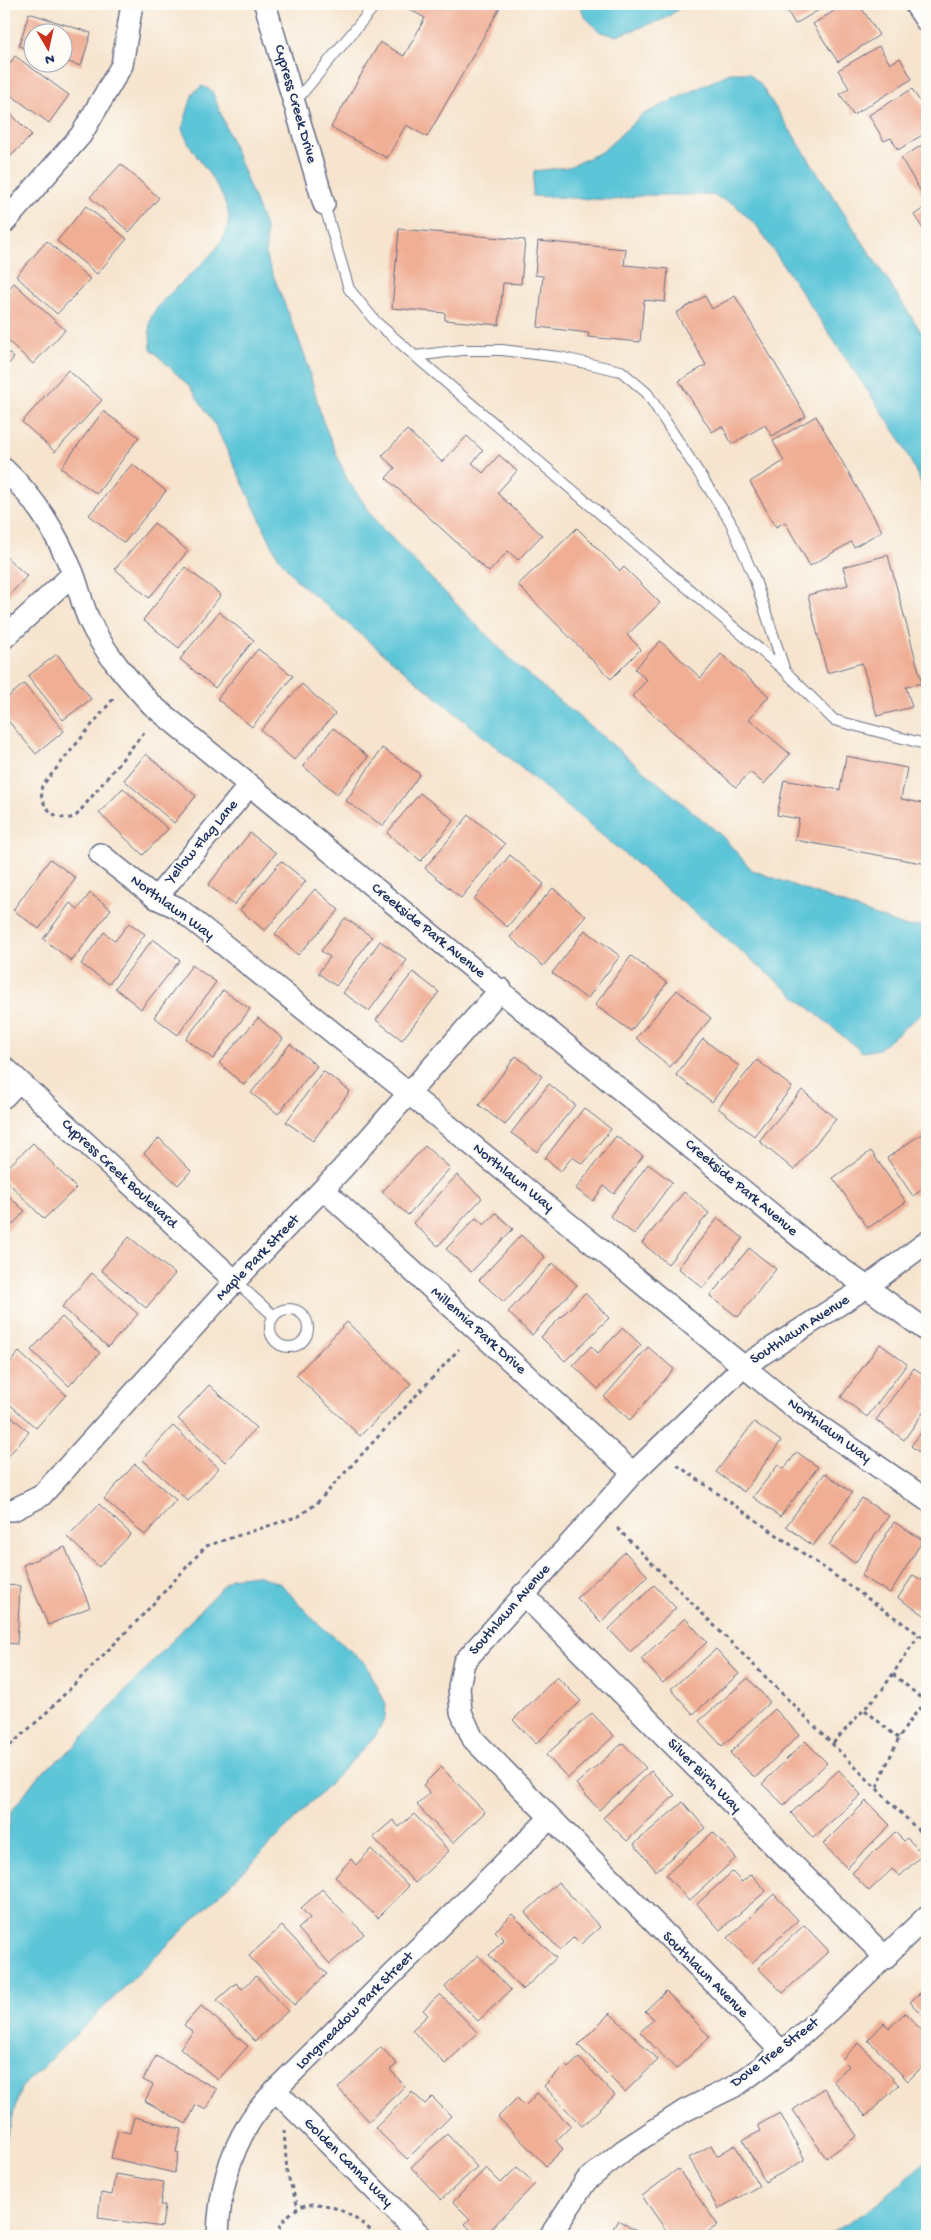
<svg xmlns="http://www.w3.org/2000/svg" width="931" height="2240" viewBox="0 0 931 2240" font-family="'Gochi Hand',sans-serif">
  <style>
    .water { fill: #5cc5d8; stroke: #3c7a9b }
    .building { fill: #f0af95 }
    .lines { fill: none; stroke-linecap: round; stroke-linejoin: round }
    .lane-casing { stroke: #686e85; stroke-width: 12 }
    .street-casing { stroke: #686e85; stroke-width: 24 }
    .path { stroke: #686e85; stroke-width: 3; stroke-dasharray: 4 4; stroke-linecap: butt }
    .lane { stroke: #fff; stroke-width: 10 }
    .street { stroke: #fff; stroke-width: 21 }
    .labels { text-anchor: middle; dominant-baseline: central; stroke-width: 5; stroke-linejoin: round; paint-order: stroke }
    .street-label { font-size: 15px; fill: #1b2f5e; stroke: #fdfcf7 }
  </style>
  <rect width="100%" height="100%" fill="#fdfcf7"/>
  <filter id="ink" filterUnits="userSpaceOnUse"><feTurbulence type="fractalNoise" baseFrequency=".02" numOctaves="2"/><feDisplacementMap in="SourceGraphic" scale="10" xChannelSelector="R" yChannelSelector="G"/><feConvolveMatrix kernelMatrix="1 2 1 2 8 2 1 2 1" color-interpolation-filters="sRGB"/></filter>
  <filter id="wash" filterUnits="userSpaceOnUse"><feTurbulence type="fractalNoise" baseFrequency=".0096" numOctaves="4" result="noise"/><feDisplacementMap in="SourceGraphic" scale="20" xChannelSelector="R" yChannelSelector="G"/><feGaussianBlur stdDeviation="1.12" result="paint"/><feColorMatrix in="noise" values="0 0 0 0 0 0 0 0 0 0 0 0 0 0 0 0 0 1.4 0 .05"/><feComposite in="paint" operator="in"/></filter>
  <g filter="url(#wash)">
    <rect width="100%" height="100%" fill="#f6e4ce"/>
    <path class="water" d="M580,4H686L664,19L617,36L600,32L584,16Z
      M730,73H749L760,84L927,341V495L900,439L757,226L734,204L712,195H646L614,200L532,196L534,171L569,167L603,151L642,115Z
      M202,86L212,91L266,229V257L305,356L322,419L347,479L379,525L514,663L722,836L752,870L906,927L927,925V1009L879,1049L862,1052L298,582L277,555L215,425L190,387L151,349C151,340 148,326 151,318C165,286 236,252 228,212C221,182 193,158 182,129L193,93Z
      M257,1575L281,1584L315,1621L366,1664L386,1704L385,1718L374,1738L258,1857L21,2088L4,2146V1856L11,1812L37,1777L74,1747L230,1578Z
      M927,2160V2236H825C864,2217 896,2190 927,2160Z"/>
    <g id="blocks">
      <path class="building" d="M412,4H502L427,137L406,125L387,158L331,127L380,42L404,56L425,18L409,9Z
        M786,4H829L795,24L784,5Z
        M845,4H859L879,35L838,62L813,24Z
        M29,13L91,33L81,66L62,60V32H32V51L19,46Z
        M879,46L890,64L900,58L912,79L853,115L840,94L849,88L838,70Z
        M15,56L69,95L49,123L4,90V72Z
        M912,89L927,113V132L898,150L891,138L884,141L869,115Z
        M4,107L32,135L7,160L4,157Z
        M927,142V195L924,197L901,158Z
        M121,164L159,198L129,232L90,197Z
        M86,206L127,239L97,274L57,241Z
        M927,206V235L914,215Z
        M399,229L525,240L521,284L503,283L499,325L445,320V313L392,308Z
        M47,241L90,279L57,314L16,276Z
        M538,241L626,249L624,265L668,269L665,302L644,300L640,342L588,337L589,333L538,327L543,276L535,275Z
        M14,283L65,330L33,364L4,337V294Z
        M705,296L712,309L735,296L806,416L772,436L765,425L732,444L722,426L712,432L679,381L706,365L676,313Z
        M4,348L14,358L4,369Z
        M68,370L102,400L55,452L22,422Z
        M103,411L139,437L97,494L61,468Z
        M816,416L882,531L854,547L851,542L810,566L785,522L776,527L750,482L784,461L773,441Z
        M407,430L442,462L467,436L483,451L472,463L483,473L499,455L517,471L497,493L542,535L518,560L508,551L489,572L386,478L395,468L382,456Z
        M132,464L166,491L124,543L89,515Z
        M154,523L188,551L149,598L115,569Z
        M577,528L620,571L624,567L660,603L627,635L641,649L611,679L518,585Z
        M4,555L27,576L4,601Z
        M888,555L922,683L906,687L912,707L877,716L862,663L827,673L808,595L848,585L843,567Z
        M185,567L221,595L179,648L143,620Z
        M219,612L254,640L215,688L180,659Z
        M660,641L701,678L721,654L769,696L749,719L790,754L764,784L750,772L736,787L632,696L647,680L635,669Z
        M258,649L293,676L252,727L217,699Z
        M57,654L91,699L63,720L28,676Z
        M24,684L64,731L36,754L4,716V700Z
        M302,684L335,714L294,760L261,730Z
        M333,728L368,757L337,794L303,766Z
        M382,748L420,774L383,826L346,801Z
        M146,754L196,796L174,823L124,780Z
        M846,756L907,768L901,799L927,804V864L795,840L799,819L777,815L784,780L840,790Z
        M123,788L168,829L143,855L99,813Z
        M420,793L454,820L421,861L387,833Z
        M469,815L505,844L461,898L425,868Z
        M250,833L276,853L234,905L208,885Z
        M510,855L544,884L507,927L474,899Z
        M50,859L76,878L39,929L13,910Z
        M281,861L306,881L265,931L240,910Z
        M553,888L586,916L543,966L510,937Z
        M315,889L339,910L298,955L275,934Z
        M90,893L111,909L72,961L43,939L70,903L78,909Z
        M345,918L372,937L336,986L318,973L330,957L321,951Z
        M129,923L145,934L109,984L81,964L104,932L115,941Z
        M585,930L620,956L587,999L552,973Z
        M153,939L180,960L141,1009L115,988Z
        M380,941L407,960L369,1011L343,993Z
        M631,956L667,983L631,1031L595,1005Z
        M192,965L216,982L178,1035L154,1017Z
        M413,972L439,992L402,1040L376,1020Z
        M223,990L250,1009L213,1059L186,1039Z
        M677,990L711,1018L670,1067L636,1038Z
        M258,1018L283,1039L244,1085L219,1063Z
        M703,1039L739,1066L712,1102L676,1075Z
        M290,1044L317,1066L278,1114L251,1093Z
        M516,1056L542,1076L505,1125L479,1105Z
        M757,1060L792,1087L754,1136L718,1108Z
        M323,1071L350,1091L313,1141L286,1122Z
        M549,1084L575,1105L537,1152L511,1133Z
        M802,1090L836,1119L794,1170L759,1141Z
        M584,1108L611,1129L583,1164L572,1157L561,1171L545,1158Z
        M924,1132L927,1137V1186L913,1196L887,1158Z
        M616,1136L643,1156L614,1194L604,1186L593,1201L576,1189Z
        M159,1138L191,1171L178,1185L144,1153Z
        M33,1143L76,1188L44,1219L4,1178V1171Z
        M425,1146L450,1168L408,1215L382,1192Z
        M871,1151L906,1202L868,1228L833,1178Z
        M648,1164L672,1182L634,1234L610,1216Z
        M457,1175L482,1198L438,1246L413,1223Z
        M4,1192L25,1211L4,1234Z
        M684,1192L709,1213L668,1264L642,1243Z
        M496,1213L513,1229L471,1272L446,1249L476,1218L484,1225Z
        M718,1218L743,1238L703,1288L678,1268Z
        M521,1235L545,1257L504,1302L479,1280Z
        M129,1237L175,1274L146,1308L101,1270Z
        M749,1248L776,1269L738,1317L710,1296Z
        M553,1263L577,1285L532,1335L508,1312Z
        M92,1273L138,1314L108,1347L62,1307Z
        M585,1293L609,1318L565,1361L541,1337Z
        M62,1317L100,1353L69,1386L31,1350Z
        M347,1322L411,1384L360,1436L296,1375Z
        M623,1328L641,1345L598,1389L573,1365L591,1346L598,1353Z
        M880,1344L907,1364L867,1417L841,1397Z
        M648,1347L674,1369L630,1420L604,1397Z
        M19,1352L66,1395L36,1428L4,1399V1370Z
        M914,1368L927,1377V1407L904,1440L876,1420Z
        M209,1385L256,1428L225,1462L178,1419Z
        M4,1410L29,1432L4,1461Z
        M754,1422L781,1441L744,1492L716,1472Z
        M927,1425V1458L911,1446Z
        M173,1426L219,1468L188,1501L142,1459Z
        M797,1452L818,1467L780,1517L753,1497L778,1465L784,1469Z
        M135,1464L176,1500L145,1535L104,1499Z
        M825,1473L852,1493L813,1546L786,1526Z
        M862,1498L889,1516L855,1563L829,1545Z
        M99,1504L131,1534L99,1567L67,1537Z
        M894,1522L923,1540L890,1593L861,1576Z
        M65,1547L90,1607L48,1625L23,1565Z
        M625,1552L648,1576L601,1622L577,1598Z
        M927,1572V1614L926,1616L898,1598L913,1575L922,1580Z
        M4,1585L20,1586L17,1644L4,1643Z
        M654,1585L676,1608L630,1652L609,1629Z
        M685,1618L707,1642L663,1683L641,1659Z
        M716,1649L739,1674L693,1714L671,1689Z
        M557,1677L581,1701L536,1744L513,1720Z
        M748,1678L770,1702L722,1746L699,1721Z
        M775,1709L799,1735L755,1778L730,1753Z
        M592,1713L614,1736L568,1778L546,1755Z
        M805,1741L827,1763L784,1805L762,1784Z
        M623,1743L646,1768L599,1810L576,1784Z
        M441,1767L485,1812L453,1843L417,1805L430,1793L423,1785Z
        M839,1770L861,1795L813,1838L791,1813Z
        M651,1771L675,1795L627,1841L603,1818Z
        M866,1801L890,1825L847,1868L823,1844Z
        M683,1802L705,1828L656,1871L634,1844Z
        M414,1814L449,1851L415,1883L373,1837L393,1820L399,1827Z
        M713,1832L736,1858L689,1901L666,1875Z
        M895,1832L904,1841L907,1838L923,1854L900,1876L892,1869L869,1891L852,1873Z
        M371,1849L409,1886L378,1918L335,1877L351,1859L356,1865Z
        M732,1872L742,1882L751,1874L766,1891L720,1930L697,1904Z
        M558,1882L600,1927L581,1944L574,1937L560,1950L525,1913Z
        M322,1889L364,1934L330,1964L298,1929L310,1918L301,1908Z
        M774,1894L798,1920L752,1963L728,1938Z
        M512,1914L556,1958L523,1990L489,1955L504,1940L495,1931Z
        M804,1925L829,1951L783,1993L758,1968Z
        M282,1926L327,1974L294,2005L249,1956Z
        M478,1955L511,1990L478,2021L445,1987Z
        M256,1976L288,2011L255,2041L217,2000L236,1983L242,1989Z
        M927,1987V2021L910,2002Z
        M666,1991L710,2037L676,2069L640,2032L654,2019L645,2011Z
        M440,1994L478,2033L445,2064L412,2030L428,2015L423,2010Z
        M201,2006L248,2046L218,2080L180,2048L193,2032L184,2025Z
        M610,2013L658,2060L625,2092L578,2045Z
        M905,2013L927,2036V2062L908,2081L868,2040L884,2023L889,2028Z
        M859,2043L899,2085L866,2116L833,2081L849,2066L842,2059Z
        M381,2047L397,2064L390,2070L405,2086L369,2121L338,2088Z
        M156,2056L217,2089L206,2110L196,2105L186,2124L145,2101L153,2085L143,2080Z
        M579,2058L615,2095L582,2126L544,2086L565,2065L568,2068Z
        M824,2088L857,2136L826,2158L793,2110Z
        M412,2092L425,2104L432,2097L451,2116L407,2159L375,2128Z
        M537,2093L571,2126L556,2141L563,2149L546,2166L498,2117L517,2098L525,2106Z
        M780,2113L805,2160L765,2182L743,2140L761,2131L758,2125Z
        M134,2117L181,2129L176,2152L179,2153L174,2173L111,2158L118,2130L130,2133Z
        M447,2134L477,2167L441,2200L411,2167Z
        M711,2145L717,2156L735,2145L759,2186L718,2209L689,2158Z
        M517,2167L535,2184L484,2236H478L465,2224L470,2219L453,2202L486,2168L501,2183Z
        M678,2169L718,2225L702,2236H670L642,2196Z
        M115,2174L164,2182L160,2205H165L162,2227L98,2218L101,2193L112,2195Z
        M618,2220L644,2236H609Z"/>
    </g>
  </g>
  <g filter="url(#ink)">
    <use href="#blocks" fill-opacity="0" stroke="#686e85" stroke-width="1"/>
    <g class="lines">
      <g class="lane-casing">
        <path id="lane" d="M295,102L376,4
          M324,204L349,289L376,322L415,356L785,671L754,577L730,521L647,393L621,371L559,357L502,350H462L415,356
          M785,671L834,720L925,744
          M235,1281L274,1316
          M270 1328a19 19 0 1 1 38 0a19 19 0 1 1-38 0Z"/>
      </g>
      <g class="street-casing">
        <path id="street" d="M265,4L324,204
          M915,4L927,22
          M4,223L81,135L122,65L132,4
          M4,469C36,499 56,532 73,573C79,588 82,605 89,620C104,653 128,679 152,705L813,1248L927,1331
          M4,638L73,574
          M100,854L156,898L178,908L428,1109L803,1415L927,1500
          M156,898L249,786
          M4,1067L235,1281
          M4,1097L19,1081
          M323,1189L633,1473
          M4,1510H13L41,1496L235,1281L342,1169L501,989
          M523,1594L886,1958
          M782,2052L473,1739L461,1712L459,1687L464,1662L633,1473L744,1366L865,1288L927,1242
          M275,2090L421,2236
          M218,2236C219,2197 228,2157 249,2123C256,2111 267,2100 275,2090L550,1818
          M550,2236L586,2181L624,2150L684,2111L737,2085L782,2052L831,2009L927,1916"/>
      </g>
      <path class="path" d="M113,699L42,786C37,805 58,825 76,816L146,730
        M677,1465L927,1640
        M617,1528L927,1839
        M893,1674L926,1702
        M865,1710L898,1738
        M833,1743L882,1690L919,1635
        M4,1751L42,1717L140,1618L206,1546L299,1516L316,1504L459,1349
        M877,1787C891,1755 901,1726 927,1701
        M284,2130L287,2173L298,2207
        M277,2236C278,2227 284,2219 291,2213C317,2190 356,2216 377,2236"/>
      <use href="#lane" class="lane"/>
      <use href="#street" class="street"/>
    </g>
  </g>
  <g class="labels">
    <g class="street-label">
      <text transform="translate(295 104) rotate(74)">Cypress Creek Drive</text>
      <text transform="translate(202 842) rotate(-50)">Yellow Flag Lane</text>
      <text transform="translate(172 908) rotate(36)">Northlawn Way</text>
      <text transform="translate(428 931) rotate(39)">Creekside Park Avenue</text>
      <text transform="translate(119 1174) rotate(43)">Cypress Creek Boulevard</text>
      <text transform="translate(513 1178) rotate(39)">Northlawn Way</text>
      <text transform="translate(741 1188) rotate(40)">Creekside Park Avenue</text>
      <text transform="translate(258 1258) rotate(-46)">Maple Park Street</text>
      <text transform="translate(800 1330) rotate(-33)">Southlawn Avenue</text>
      <text transform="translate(478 1331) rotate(42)">Millennia Park Drive</text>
      <text transform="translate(829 1431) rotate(36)">Northlawn Way</text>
      <text transform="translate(510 1610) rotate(-49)">Southlawn Avenue</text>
      <text transform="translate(704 1776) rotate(45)">Silver Birch Way</text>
      <text transform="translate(705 1975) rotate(45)">Southlawn Avenue</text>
      <text transform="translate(355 2011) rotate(-45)">Longmeadow Park Street</text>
      <text transform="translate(775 2053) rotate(-37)">Dove Tree Street</text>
      <text transform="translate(348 2163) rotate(45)">Golden Canna Way</text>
    </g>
  </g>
  <rect width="931" height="2240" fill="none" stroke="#fdfcf7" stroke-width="20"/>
  <g transform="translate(48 48) rotate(171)"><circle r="24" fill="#fdfcf7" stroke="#a3aaba"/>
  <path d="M0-4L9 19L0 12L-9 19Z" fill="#c8321e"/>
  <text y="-8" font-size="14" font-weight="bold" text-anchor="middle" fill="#1b2f5e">N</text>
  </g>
</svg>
